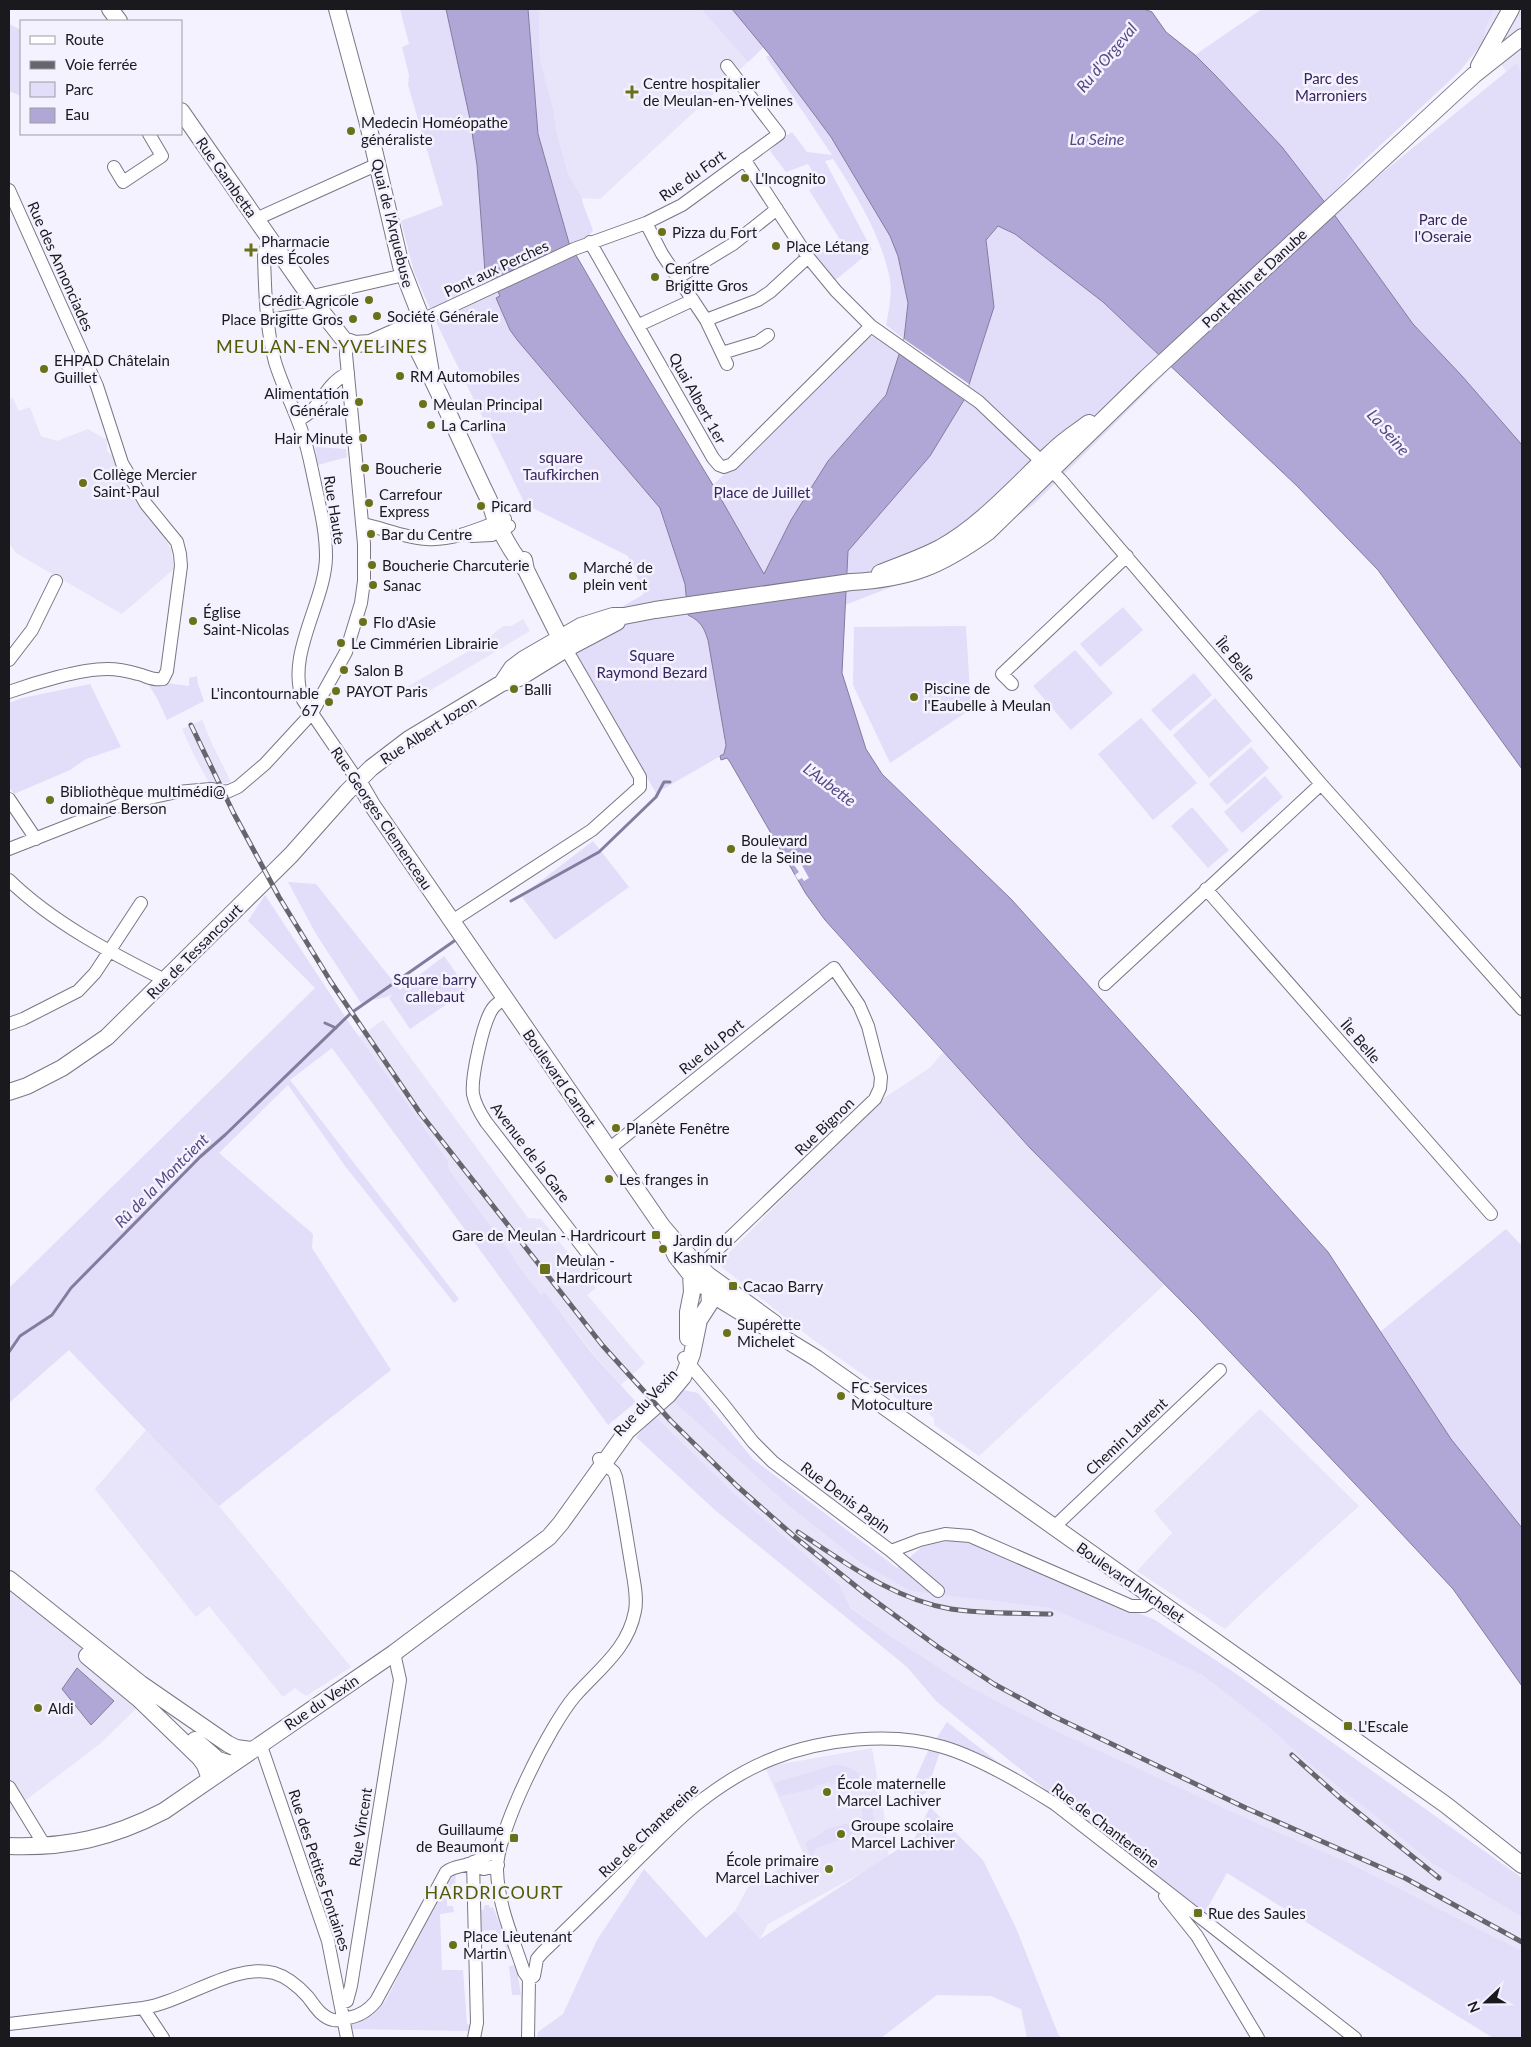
<svg xmlns="http://www.w3.org/2000/svg" width="1531" height="2047" viewBox="0 0 1531 2047" font-family="Lato,sans-serif">
  <style>
    .built { fill: #e8e4f9 }
    .green { fill: #e2ddf9 }
    .water { fill: #b1a7d6; stroke: #847c9f }
    .pier { fill: #f4f2fe }
    .lines { fill: none; stroke-linecap: round; stroke-linejoin: round }
    .stream { stroke: #847c9f; stroke-width: 3 }
    .minor-casing { stroke: #7a7784; stroke-width: 14 }
    .major-casing { stroke: #7a7784; stroke-width: 18 }
    .minor { stroke: #fff; stroke-width: 12 }
    .major { stroke: #fff; stroke-width: 16 }
    .rail-casing { stroke: #66656c; stroke-width: 5 }
    .rail { stroke: #f4f2fe; stroke-width: 3; stroke-dasharray: 9; stroke-linecap: butt }
    .poi-dot { fill: #697119; stroke: #f4f2fe; stroke-width: 2 }
    .labels { text-anchor: middle; dominant-baseline: central; stroke-width: 5; stroke-linejoin: round; paint-order: stroke }
    .park-label { font-size: 15px; fill: #37255e; stroke: #f4f2fe }
    .poi-label { font-size: 15px; fill: #1a191e; stroke: #f4f2fe; text-anchor: start }
    .street-label { font-size: 15px; fill: #1a191e; stroke: #f4f2fe }
    .water-label { font-size: 16px; font-style: italic; fill: #584784; stroke: #f4f2fe }
    .quarter-label { font-size: 18px; letter-spacing: 1px; fill: #545b05; stroke: #f4f2fe }
  </style>
  <rect width="100%" height="100%" fill="#f4f2fe"/>
  <path class="built" d="M539,9H701L748,62L600,199L582,198L568,174L557,134L554,113L540,59Z
    M1494,9H1522V93L1484,41L1485,30Z
    M12,397L19,411L30,407L41,436L57,441L88,429L103,438H107V451L114,457L133,498L163,534L171,549L174,569L122,614L16,553L9,543V401Z
    M523,619L530,631L414,700L407,687L481,644L503,626H511Z
    M202,720L213,746L231,782L210,785L194,755L182,729Z
    M383,1020L528,1218L541,1219L596,1288L587,1295L645,1363L621,1385L591,1351L545,1292L541,1295L517,1264L511,1253L449,1170L448,1161L359,1037Z
    M943,1052L1030,1148L1164,1285L979,1456L934,1425V1418L922,1408L915,1411L812,1339L718,1264L878,1102L931,1067Z
    M671,1399L789,1506L861,1563L911,1590L931,1594L946,1589L984,1600L1049,1608L1147,1649L1202,1675L1263,1722L1312,1766L1378,1818L1430,1862L1522,1917V1951L1349,1863L1250,1820L1050,1728L964,1684L889,1635L851,1607L839,1584L735,1494L655,1416Z
    M1260,1409L1359,1506L1257,1598L1225,1629L1137,1571L1172,1533L1154,1511Z
    M146,1430L219,1506L351,1667L306,1696L295,1688L283,1697L209,1606L196,1617L95,1489Z
    M9,1583L149,1696L101,1743L9,1813Z
    M872,1748L884,1814L889,1858L768,1924L760,1939L735,1911L748,1887L804,1855L765,1767Z"/>
  <path class="green" d="M400,9H446L470,119L477,165L485,272L491,277L501,296L496,299L510,330L518,341L660,508L685,584L688,615L697,619L703,626L708,640L713,661L726,750L724,754L656,793L568,638L644,594L628,556L525,504L435,320L414,272L401,221L443,205L408,85L409,75L402,47L409,44Z
    M528,9H539L540,59L554,113L557,134L568,174L582,198C582,204 591,222 593,231L587,237L569,243L538,134Z
    M701,9H732L764,47L748,62Z
    M1262,9H1494L1485,30L1484,41L1460,71L1357,167L1325,202L1282,147L1195,55Z
    M9,24L21,30V96L9,91Z
    M770,55L831,137L890,236L898,256L908,303L904,339L886,325C889,309 893,291 889,275C880,234 856,194 833,159L825,161L872,250L833,282L810,256L839,238L809,190L820,183L808,164L786,172L770,151L781,139L792,132L807,152L832,155L766,57Z
    M1517,63L1522,76V445L1462,376L1413,324L1333,213Z
    M998,226L1015,234L1103,302L1171,368L1035,503L956,562L845,605L848,551L930,456L964,400L994,307L986,240Z
    M867,336L878,337L900,353L886,395L828,461L791,520L764,575L713,485Z
    M315,447L346,449L347,457L318,465Z
    M1123,607L1143,630L1100,667L1080,644Z
    M966,626L971,709L890,763L853,685L854,627Z
    M1075,650L1113,693L1071,730L1033,686Z
    M1194,673L1212,695L1170,731L1151,710Z
    M197,676L198,684L204,701L167,720L158,700L149,685L160,682L189,686V678Z
    M90,684L121,747L86,759L70,770L14,794L9,787V703L22,698Z
    M1215,698L1252,741L1209,778L1173,735Z
    M1141,718L1197,783L1153,820L1098,754Z
    M1251,747L1269,768L1227,805L1209,784Z
    M1265,776L1283,797L1242,833L1224,812Z
    M1192,807L1229,850L1208,868L1171,826Z
    M593,841L629,887L555,940L521,896Z
    M288,882L316,884L400,990L444,956L468,990L410,1029L389,998L393,994C385,999 372,999 361,1003L316,934Z
    M265,895L350,1024L448,1161L449,1170L511,1253L517,1264L541,1295L545,1292L590,1351L636,1402L608,1425L332,1048L290,1080L459,1299L454,1303L345,1166L288,1085L219,1153L313,1234L312,1248L391,1370L219,1506L69,1350L9,1403V1288L315,988L248,921Z
    M1506,1229L1522,1246V1528L1451,1439L1380,1332Z
    M684,1390L698,1393L753,1459L897,1568L922,1547L957,1539L993,1552L1155,1620L1235,1673L1522,1878V1917L1430,1862L1378,1818L1312,1766L1263,1722L1202,1675L1147,1649L1049,1608L911,1591L861,1563L789,1506L671,1399Z
    M655,1416L735,1494L839,1584L851,1608L889,1635L964,1684L1050,1728L1250,1820L1349,1863L1522,1951V2038H1493L1227,1873L1205,1912L1050,1793L936,1701L907,1667L716,1511L636,1437Z
    M947,1722L1004,1767L936,1739Z
    M928,1751L940,1752L930,1781L935,1782L937,1786L914,1800V1782Z
    M835,1765C846,1765 855,1768 861,1778L831,1785L830,1782L815,1786V1788L780,1796L774,1783Z
    M871,1799L875,1828L817,1848L811,1857L805,1843L823,1833L824,1830L849,1823L863,1816L862,1809Z
    M930,1807L983,1860L1016,1928L1059,2036L1065,2038H1027L1021,2009L991,1996L937,1995L881,2038H537L538,2032L563,2014L597,1940L644,1869L706,1938L735,1911L760,1939L914,1839Z
    M456,1874L455,1888L449,1889V1893L445,1894V1899L447,1900V1906H453L454,1912L440,1914L442,1970H463L467,2024L470,2025L468,2031L349,2029L350,2026L352,2024L373,2015L386,2000L447,1880Z
    M485,1905H489L490,1908L493,1907L510,1949L507,1950L501,1937L496,1938V1930L481,1931L480,1910H483Z
    M516,1965L521,1995H512L509,1966Z"/>
  <path class="water" d="M446,9H528L538,134L569,243L621,333L713,485L764,574L791,520L828,461L886,395L904,339L908,303L898,256L890,236L831,137L770,55L732,9H1144L1152,12L1166,32L1195,55L1216,76L1282,147L1333,213L1413,324L1462,376L1522,445V769L1378,570L1297,486L1103,302L1015,234L998,226L986,240L994,307L964,400L930,456L848,551L842,673L866,749L882,774L1012,900L1328,1252L1451,1439L1522,1528V1686L1453,1589L1373,1503L1196,1316L1030,1148L825,920L806,894L730,762L727,758L721,760L720,756L724,754L726,745L708,640C704,628 701,621 688,615L685,584L660,508L518,341L510,330L496,298L500,296L491,277L485,272L477,165L470,119Z
    M77,1668L114,1701L91,1725L62,1689Z"/>
  <path class="pier" d="M904,339L969,384L964,400L900,353Z
    M795,853L809,878L804,881L802,878L798,880L795,875L799,872L794,865L791,866L788,862L792,860L789,856Z"/>
  <g class="lines">
    <path class="stream" d="M511,901L599,852L656,797L664,782H670
      M325,1023L336,1028
      M9,1352L20,1336L52,1315L71,1288L200,1157L225,1135L351,1013L457,939"/>
    <g class="minor-casing">
      <path id="minor" d="M744,159L808,257L836,291L871,326L979,402L1060,479L1321,784L1522,1009
        M114,167L123,182L162,156L149,134
        M9,190L97,386L122,463L146,504L177,542L180,554L181,566L167,671L163,679C153,681 147,676 138,674C128,671 117,669 107,669C80,669 34,683 9,692
        M256,219L378,164
        M646,223L662,254L706,320L727,364
        M590,242L713,458L719,465L724,467L732,464L871,326
        M273,243L265,250L264,256C265,291 266,328 275,362C282,385 293,406 301,429C308,447 311,466 315,484C320,508 326,531 326,556C326,601 285,655 303,700L358,781
        M677,278L733,244L777,209
        M311,298L317,295L404,275
        M268,320L308,314L318,308
        M422,320L574,249L646,223L682,205L779,134L727,66
        M706,320L758,300L770,292L808,257
        M639,325L693,300
        M722,353L758,342L768,335
        M298,420C322,409 324,384 348,373
        M362,524C383,528 405,538 427,539C454,541 480,528 505,519
        M471,536L492,535L509,526
        M9,660L32,630L56,581
        M1012,684L1002,674L1127,556
        M9,799L36,839
        M9,849L126,803L177,792L211,789L227,792L238,787L265,764L312,713L346,652L361,603L364,581V544L346,354L347,342
        M9,880C52,922 111,953 165,980
        M1206,889L1491,1214
        M452,921L592,830L640,787V777L566,649
        M1105,984L1321,784
        M505,999C501,1001 496,1004 493,1008C483,1021 471,1078 473,1094C475,1105 480,1113 486,1122L595,1263
        M9,1024L23,1019L78,991L95,973L141,903
        M609,1149L834,968L859,1005L868,1026L881,1077L880,1088L875,1099L694,1272
        M684,1358L723,1404L753,1442L773,1462L891,1551L938,1591
        M1054,1527L1220,1370
        M891,1551L920,1540L945,1534L970,1536L1131,1606H1144L1155,1599
        M260,1743L328,1941L347,2038
        M9,1787L45,1846
        M473,1862L477,2023L474,2038
        M468,1864L484,1869L498,1865
        M1165,1896L1197,1936L1258,2038
        M529,1979L534,1976L537,1959L542,1953C574,1922 607,1890 639,1858C661,1837 682,1814 706,1797C726,1782 749,1768 772,1759C821,1739 892,1731 943,1747C977,1757 1025,1785 1055,1804L1355,2038
        M341,2003L347,2001L351,1986L400,1680L394,1653
        M143,2008C184,2002 235,1962 274,1973C288,1977 299,1987 308,1997C315,2006 321,2017 333,2020C338,2021 343,2019 348,2018C360,2016 368,2011 376,2001L446,1872C454,1866 460,1867 469,1864C479,1860 488,1854 499,1851
        M9,2024L143,2008L163,2038
        M528,2038L529,1979L524,1972C513,1938 498,1906 497,1870C496,1832 550,1725 575,1696C599,1669 628,1649 635,1611C638,1596 633,1578 631,1563C626,1534 622,1506 616,1477L614,1472L599,1459"/>
    </g>
    <g class="major-casing">
      <path id="major" d="M110,9L119,21
        M337,9L367,120L401,266L422,320L431,373
        M1479,66L1511,9
        M181,111L311,298L344,340L355,344L370,343L422,320
        M406,327C436,383 460,440 487,496C491,503 492,511 495,518C503,537 513,554 526,570
        M524,560L526,570L564,646
        M880,573C900,565 921,558 940,548C983,524 1017,484 1053,451C1064,440 1077,432 1089,423
        M502,683L512,668L524,659L581,626L613,616H624L655,610L851,582C910,579 941,566 988,532L1146,378L1474,75L1522,37
        M358,781L372,805L662,1226L678,1245L708,1275L774,1323
        M9,1092L27,1086L62,1068L107,1037L291,855L347,792L371,768L409,739L502,683L519,678L566,649L617,622
        M662,1226L676,1256L691,1275L721,1300L816,1358L885,1407L1446,1805L1522,1865
        M688,1338V1312L692,1292L691,1275
        M9,1579L141,1684L228,1744L236,1748L251,1750
        M87,1656L139,1699L200,1758L205,1765L210,1779
        M195,1740L218,1760L231,1764
        M9,1846C67,1848 112,1838 164,1811L394,1653L549,1537L561,1523L627,1431L668,1395L683,1377L692,1354L699,1320L710,1303L708,1275"/>
    </g>
    <use href="#minor" class="minor"/>
    <use href="#major" class="major"/>
    <g class="rail-casing">
      <path id="rail" d="M191,725L233,812L279,897L331,982L420,1113L603,1346L671,1421L737,1486L796,1538L863,1592L938,1647L994,1684L1053,1716L1246,1808L1405,1878L1522,1942
        M798,1532C846,1563 893,1599 951,1609C983,1614 1018,1613 1051,1614
        M1292,1755L1339,1797L1439,1878"/>
    </g>
    <use href="#rail" class="rail"/>
  </g>
  <g class="poi-dot">
    <path d="M629.5 84.5h5v5h5v5h-5v5h-5v-5h-5v-5h5z"/>
    <circle cx="351" cy="131" r="5"/>
    <circle cx="745" cy="178" r="5"/>
    <circle cx="662" cy="232" r="5"/>
    <circle cx="776" cy="246" r="5"/>
    <path d="M248.5 242.5h5v5h5v5h-5v5h-5v-5h-5v-5h5z"/>
    <circle cx="655" cy="277" r="5"/>
    <circle cx="369" cy="300" r="5"/>
    <circle cx="377" cy="316" r="5"/>
    <circle cx="353" cy="319" r="5"/>
    <circle cx="44" cy="369" r="5"/>
    <circle cx="400" cy="376" r="5"/>
    <circle cx="359" cy="402" r="5"/>
    <circle cx="423" cy="404" r="5"/>
    <circle cx="431" cy="425" r="5"/>
    <circle cx="363" cy="438" r="5"/>
    <circle cx="365" cy="468" r="5"/>
    <circle cx="83" cy="483" r="5"/>
    <circle cx="369" cy="503" r="5"/>
    <circle cx="481" cy="506" r="5"/>
    <circle cx="371" cy="534" r="5"/>
    <circle cx="372" cy="565" r="5"/>
    <circle cx="573" cy="576" r="5"/>
    <circle cx="373" cy="585" r="5"/>
    <circle cx="193" cy="621" r="5"/>
    <circle cx="363" cy="622" r="5"/>
    <circle cx="341" cy="643" r="5"/>
    <circle cx="344" cy="670" r="5"/>
    <circle cx="514" cy="689" r="5"/>
    <circle cx="336" cy="691" r="5"/>
    <circle cx="914" cy="697" r="5"/>
    <circle cx="329" cy="702" r="5"/>
    <circle cx="50" cy="800" r="5"/>
    <circle cx="731" cy="849" r="5"/>
    <circle cx="616" cy="1128" r="5"/>
    <circle cx="609" cy="1179" r="5"/>
    <rect x="651" y="1230" width="10" height="10" rx="2.5"/>
    <circle cx="663" cy="1249" r="5"/>
    <rect x="539" y="1263" width="12" height="12" rx="2.5"/>
    <rect x="728" y="1281" width="10" height="10" rx="2.5"/>
    <circle cx="727" cy="1333" r="5"/>
    <circle cx="841" cy="1396" r="5"/>
    <circle cx="38" cy="1708" r="5"/>
    <rect x="1343" y="1721" width="10" height="10" rx="2.5"/>
    <circle cx="827" cy="1792" r="5"/>
    <circle cx="841" cy="1834" r="5"/>
    <rect x="509" y="1833" width="10" height="10" rx="2.5"/>
    <circle cx="829" cy="1869" r="5"/>
    <rect x="1193" y="1908" width="10" height="10" rx="2.5"/>
    <circle cx="453" cy="1945" r="5"/>
  </g>
  <g class="labels">
    <g class="park-label">
      <text x="1331" y="78">Parc des<tspan x="1331" dy="17">Marroniers</tspan></text>
      <text x="1443" y="219">Parc de<tspan x="1443" dy="17">l'Oseraie</tspan></text>
      <text x="561" y="457">square<tspan x="561" dy="17">Taufkirchen</tspan></text>
      <text x="762" y="492">Place de Juillet</text>
      <text x="652" y="655">Square<tspan x="652" dy="17">Raymond Bezard</tspan></text>
      <text x="435" y="979">Square barry<tspan x="435" dy="17">callebaut</tspan></text>
    </g>
    <g class="poi-label">
      <text x="643" y="83">Centre hospitalier<tspan x="643" dy="17">de Meulan-en-Yvelines</tspan></text>
      <text x="361" y="122">Medecin Homéopathe<tspan x="361" dy="17">généraliste</tspan></text>
      <text x="755" y="178">L'Incognito</text>
      <text x="672" y="232">Pizza du Fort</text>
      <text x="261" y="241">Pharmacie<tspan x="261" dy="17">des Écoles</tspan></text>
      <text x="786" y="246">Place Létang</text>
      <text x="665" y="268">Centre<tspan x="665" dy="17">Brigitte Gros</tspan></text>
      <text x="359" y="300" text-anchor="end">Crédit Agricole</text>
      <text x="387" y="316">Société Générale</text>
      <text x="343" y="319" text-anchor="end">Place Brigitte Gros</text>
      <text x="54" y="360">EHPAD Châtelain<tspan x="54" dy="17">Guillet</tspan></text>
      <text x="410" y="376">RM Automobiles</text>
      <text x="349" y="393" text-anchor="end">Alimentation<tspan x="349" dy="17">Générale</tspan></text>
      <text x="433" y="404">Meulan Principal</text>
      <text x="441" y="425">La Carlina</text>
      <text x="353" y="438" text-anchor="end">Hair Minute</text>
      <text x="375" y="468">Boucherie</text>
      <text x="93" y="474">Collège Mercier<tspan x="93" dy="17">Saint-Paul</tspan></text>
      <text x="379" y="494">Carrefour<tspan x="379" dy="17">Express</tspan></text>
      <text x="491" y="506">Picard</text>
      <text x="381" y="534">Bar du Centre</text>
      <text x="382" y="565">Boucherie Charcuterie</text>
      <text x="583" y="567">Marché de<tspan x="583" dy="17">plein vent</tspan></text>
      <text x="383" y="585">Sanac</text>
      <text x="203" y="612">Église<tspan x="203" dy="17">Saint-Nicolas</tspan></text>
      <text x="373" y="622">Flo d'Asie</text>
      <text x="351" y="643">Le Cimmérien Librairie</text>
      <text x="354" y="670">Salon B</text>
      <text x="924" y="688">Piscine de<tspan x="924" dy="17">l'Eaubelle à Meulan</tspan></text>
      <text x="524" y="689">Balli</text>
      <text x="346" y="691">PAYOT Paris</text>
      <text x="319" y="693" text-anchor="end">L'incontournable<tspan x="319" dy="17">67</tspan></text>
      <text x="60" y="791">Bibliothèque multimédi@<tspan x="60" dy="17">domaine Berson</tspan></text>
      <text x="741" y="840">Boulevard<tspan x="741" dy="17">de la Seine</tspan></text>
      <text x="626" y="1128">Planète Fenêtre</text>
      <text x="619" y="1179">Les franges in</text>
      <text x="646" y="1235" text-anchor="end">Gare de Meulan - Hardricourt</text>
      <text x="673" y="1240">Jardin du<tspan x="673" dy="17">Kashmir</tspan></text>
      <text x="556" y="1260">Meulan -<tspan x="556" dy="17">Hardricourt</tspan></text>
      <text x="743" y="1286">Cacao Barry</text>
      <text x="737" y="1324">Supérette<tspan x="737" dy="17">Michelet</tspan></text>
      <text x="851" y="1387">FC Services<tspan x="851" dy="17">Motoculture</tspan></text>
      <text x="48" y="1708">Aldi</text>
      <text x="1358" y="1726">L'Escale</text>
      <text x="837" y="1783">École maternelle<tspan x="837" dy="17">Marcel Lachiver</tspan></text>
      <text x="851" y="1825">Groupe scolaire<tspan x="851" dy="17">Marcel Lachiver</tspan></text>
      <text x="504" y="1829" text-anchor="end">Guillaume<tspan x="504" dy="17">de Beaumont</tspan></text>
      <text x="819" y="1860" text-anchor="end">École primaire<tspan x="819" dy="17">Marcel Lachiver</tspan></text>
      <text x="1208" y="1913">Rue des Saules</text>
      <text x="463" y="1936">Place Lieutenant<tspan x="463" dy="17">Martin</tspan></text>
    </g>
    <g class="street-label">
      <text transform="translate(692 175) rotate(-35)">Rue du Fort</text>
      <text transform="translate(227 177) rotate(55)">Rue Gambetta</text>
      <text transform="translate(393 223) rotate(76)">Quai de l'Arquebuse</text>
      <text transform="translate(61 266) rotate(66)">Rue des Annonciades</text>
      <text transform="translate(496 268) rotate(-25)">Pont aux Perches</text>
      <text transform="translate(1254 278) rotate(-43)">Pont Rhin et Danube</text>
      <text transform="translate(698 398) rotate(61)">Quai Albert 1er</text>
      <text transform="translate(335 510) rotate(81)">Rue Haute</text>
      <text transform="translate(1236 659) rotate(50)">Île Belle</text>
      <text transform="translate(428 730) rotate(-33)">Rue Albert Jozon</text>
      <text transform="translate(382 818) rotate(56)">Rue Georges Clemenceau</text>
      <text transform="translate(194 951) rotate(-45)">Rue de Tessancourt</text>
      <text transform="translate(1361 1041) rotate(49)">Île Belle</text>
      <text transform="translate(711 1046) rotate(-39)">Rue du Port</text>
      <text transform="translate(560 1078) rotate(55)">Boulevard Carnot</text>
      <text transform="translate(824 1126) rotate(-44)">Rue Bignon</text>
      <text transform="translate(531 1152) rotate(53)">Avenue de la Gare</text>
      <text transform="translate(645 1402) rotate(-47)">Rue du Vexin</text>
      <text transform="translate(1126 1436) rotate(-43)">Chemin Laurent</text>
      <text transform="translate(846 1497) rotate(37)">Rue Denis Papin</text>
      <text transform="translate(1131 1582) rotate(35)">Boulevard Michelet</text>
      <text transform="translate(321 1702) rotate(-34)">Rue du Vexin</text>
      <text transform="translate(1106 1825) rotate(37)">Rue de Chantereine</text>
      <text transform="translate(360 1827) rotate(-81)">Rue Vincent</text>
      <text transform="translate(648 1830) rotate(-43)">Rue de Chantereine</text>
      <text transform="translate(320 1870) rotate(72)">Rue des Petites Fontaines</text>
    </g>
    <g class="water-label">
      <text transform="translate(1106 57) rotate(-50)">Ru d'Orgeval</text>
      <text x="1097" y="138">La Seine</text>
      <text transform="translate(1389 432) rotate(49)">La Seine</text>
      <text transform="translate(830 784) rotate(37)">L'Aubette</text>
      <text transform="translate(161 1180) rotate(-45)">Rû de la Montcient</text>
    </g>
    <g class="quarter-label">
      <text x="322" y="346">MEULAN-EN-YVELINES</text>
      <text x="494" y="1892">HARDRICOURT</text>
    </g>
  </g>
  <rect width="1531" height="2047" fill="none" stroke="#1a191e" stroke-width="20"/>
  <rect x="20" y="20" width="162" height="115" fill="#f4f2fe" stroke="#9d9ba4"/>
  <rect x="30" y="36" width="25" height="8" fill="#ffffff" stroke="#9d9ba4"/>
  <text x="65" y="45" font-size="15" fill="#1a191e">Route</text>
  <rect x="30" y="61" width="25" height="8" fill="#66656c" stroke="#9d9ba4"/>
  <text x="65" y="70" font-size="15" fill="#1a191e">Voie ferrée</text>
  <rect x="30" y="82" width="25" height="15" fill="#e2ddf9" stroke="#9d9ba4"/>
  <text x="65" y="95" font-size="15" fill="#1a191e">Parc</text>
  <rect x="30" y="108" width="25" height="15" fill="#b1a7d6" stroke="#9d9ba4"/>
  <text x="65" y="120" font-size="15" fill="#1a191e">Eau</text>
  <g transform="translate(1486 2002) rotate(248)" stroke="#f4f2fe" stroke-width="4" paint-order="stroke">
  <path d="M0-4L9 19L0 12L-9 19Z" fill="#1a191e"/>
  <text y="-8" font-size="14" font-weight="bold" text-anchor="middle" fill="#1a191e">N</text>
  </g>
</svg>
